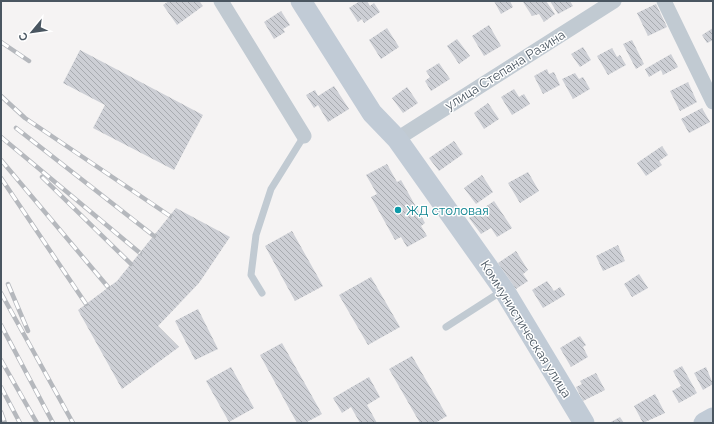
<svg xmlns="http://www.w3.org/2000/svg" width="714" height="424" viewBox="0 0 714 424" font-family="Raleway,sans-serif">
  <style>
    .building { fill: url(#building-back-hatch) }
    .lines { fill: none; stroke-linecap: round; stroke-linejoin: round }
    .lane { stroke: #c1cad2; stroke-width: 7 }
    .street { stroke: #c1cad2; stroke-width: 15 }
    .secondary { stroke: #c1cbd6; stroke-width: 21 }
    .rail-casing { stroke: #b5b8bd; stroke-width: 4.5 }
    .rail { stroke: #fff; stroke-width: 3; stroke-dasharray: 9; stroke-linecap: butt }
    .culture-dot { fill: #0f9aa8; stroke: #fff; stroke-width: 1.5 }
    .labels { text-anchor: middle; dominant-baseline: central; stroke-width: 3; stroke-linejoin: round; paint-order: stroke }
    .street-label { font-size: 13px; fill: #4a5661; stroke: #fff }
    .culture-label { font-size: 13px; fill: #0d838f; stroke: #fff; text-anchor: start }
  </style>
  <defs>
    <pattern id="building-back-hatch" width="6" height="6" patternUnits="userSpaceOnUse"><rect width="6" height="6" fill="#cdcfd5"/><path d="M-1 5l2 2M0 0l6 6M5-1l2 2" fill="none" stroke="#a8abb0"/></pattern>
  </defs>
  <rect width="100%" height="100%" fill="#f5f3f3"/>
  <path class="building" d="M169,1H199L203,6L177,25L163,5Z
    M360,1H367L370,6L374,3L380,12L364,23L362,19L358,22L349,8Z
    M494,1H510L513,7L501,14Z
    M524,1H546L555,14L544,22L539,14L532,16L523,2Z
    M550,1H570L573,6L558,14Z
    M656,4L667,27L648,36L637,13Z
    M281,11L290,25L283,29L285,32L274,39L264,22Z
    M489,25L501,46L484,56L472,36Z
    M387,28L399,47L381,59L369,40Z
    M713,28V40L707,43L702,35Z
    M457,39L470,56L459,64L447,46Z
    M632,40L644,64L636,69L623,44Z
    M583,47L591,60L580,67L571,54Z
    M612,48L617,57L620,55L626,65L608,75L597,56Z
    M80,50L203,115L174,170L93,128L105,105L63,83Z
    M671,54L678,67L663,75L661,70L649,77L645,69Z
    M439,63L450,79L431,91L425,81L430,77L426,71Z
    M547,69L549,74L554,72L560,85L543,94L534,76Z
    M575,73L579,79L583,77L590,89L573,99L562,79Z
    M688,82L697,102L680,111L670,91Z
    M334,86L349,109L328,122L318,105L314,108L306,95L315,90L318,96Z
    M407,87L418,103L403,113L392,98Z
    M514,89L519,97L524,94L530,104L512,115L501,97Z
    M488,103L499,119L484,129L474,113Z
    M702,108L710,122L689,133L681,119Z
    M454,141L463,154L439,171L429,158Z
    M662,146L668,155L659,161L662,165L646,176L637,163Z
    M387,164L397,182L401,180L425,223L421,226L427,236L407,247L401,237L395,240L371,197L377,194L366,175Z
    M528,172L539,191L520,203L508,183Z
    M482,175L493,192L476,204L464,188Z
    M494,201L512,228L497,237L491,228L481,234L469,218Z
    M176,208L230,237L199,283L158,326L179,347L122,389L78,310L117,281Z
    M292,231L323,286L295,301L265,246Z
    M618,245L625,261L603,271L596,256Z
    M516,251L528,270L523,274L528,281L516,289L498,263Z
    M639,274L648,288L632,297L624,284Z
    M371,277L400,327L368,345L339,295Z
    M547,281L554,291L560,287L565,295L543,308L532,290Z
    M198,309L218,349L195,360L175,321Z
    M580,336L586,345L583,347L588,357L571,367L560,348Z
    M282,343L322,414L305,423H297L260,355Z
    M412,356L447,416L435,423H420L389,369Z
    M682,366L697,393L679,403L672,391L681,386L673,371Z
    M231,367L254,408L229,422L206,381Z
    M706,367L713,384L703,390L694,373Z
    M596,373L605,390L583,401L576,387L582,384L580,381Z
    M369,377L380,397L367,405L377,423H360L351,407L342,413L333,398Z
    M655,394L665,413L643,423L634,406Z
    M620,417L624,423H609Z"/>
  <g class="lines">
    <path class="lane" d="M262,293L251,275L256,235L271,189L304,136
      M446,327L502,291"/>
    <path class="street" d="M221,1L304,136
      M664,1L713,102
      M397,139L614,1"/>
    <path class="secondary" d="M301,1L372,113L397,139L504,290L584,423
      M704,423L713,418"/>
    <g class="rail-casing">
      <path id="rail" d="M1,42L29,61
        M1,96L25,118L170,216
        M16,128L154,236
        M1,137L140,253
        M1,160L108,287
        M42,177L131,264
        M1,178L86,304
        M8,284L28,331
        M1,293L73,423
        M1,325L53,423
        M1,360L37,423
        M1,387L20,423
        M1,412L5,423"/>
    </g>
    <use href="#rail" class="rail"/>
  </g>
  <circle class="culture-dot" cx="398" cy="210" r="4"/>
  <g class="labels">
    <g class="street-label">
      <text transform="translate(505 70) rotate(-32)">улица Степана Разина</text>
      <text transform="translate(526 329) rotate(58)">Коммунистическая улица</text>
    </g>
    <g class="culture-label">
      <text x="406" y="210">ЖД столовая</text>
    </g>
  </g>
  <rect width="714" height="424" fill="none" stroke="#4a5661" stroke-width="4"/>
  <g transform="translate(32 32) rotate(241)" stroke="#ffffff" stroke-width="3" paint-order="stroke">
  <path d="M0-3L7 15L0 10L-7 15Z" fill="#4a5661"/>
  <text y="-6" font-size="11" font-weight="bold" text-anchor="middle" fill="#4a5661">С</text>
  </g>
</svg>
